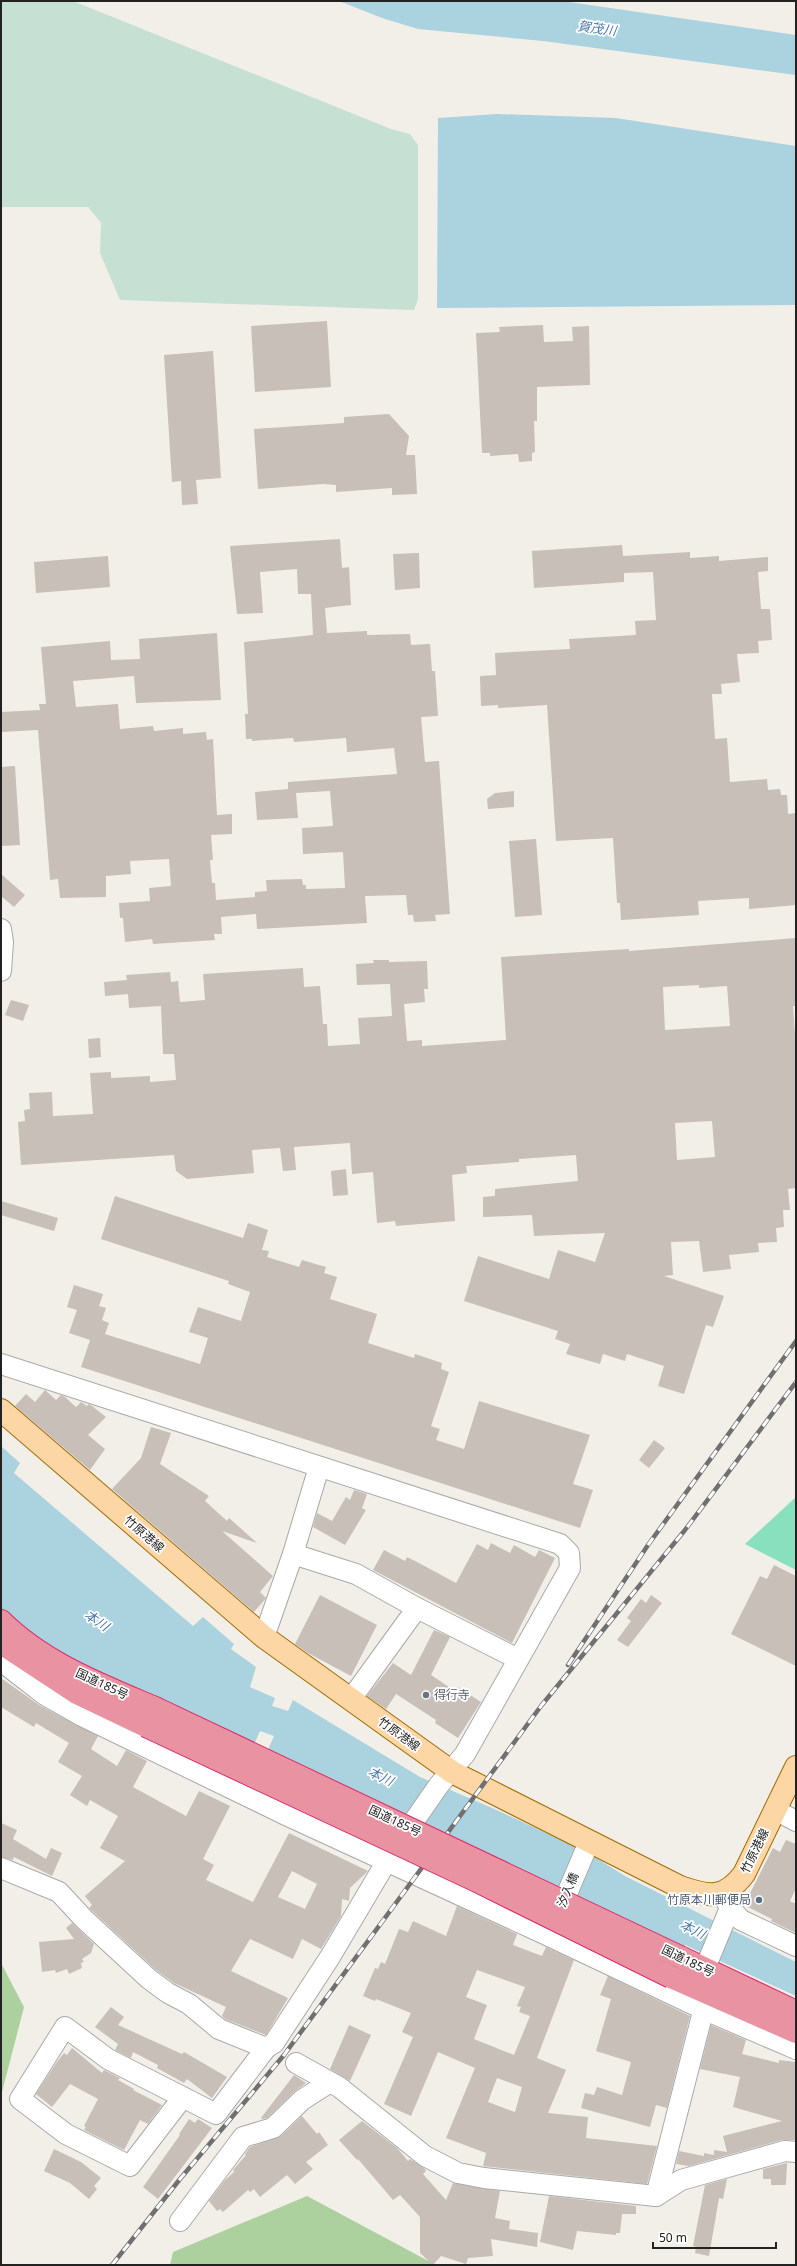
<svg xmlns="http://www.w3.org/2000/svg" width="797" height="2266" viewBox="0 0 797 2266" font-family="'Noto Sans','Noto Sans JP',sans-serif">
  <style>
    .forest { fill: #add19e }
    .wetland { fill: #c6e0d4 }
    .pitch { fill: #88e0be }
    .water { fill: #aad3df }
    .building { fill: #c7bfb8; fill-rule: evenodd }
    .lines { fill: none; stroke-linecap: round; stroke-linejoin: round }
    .minor-casing { stroke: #a9a9a9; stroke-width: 22 }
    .major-casing { stroke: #a06b00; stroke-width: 24 }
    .highway-casing { stroke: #dc2a67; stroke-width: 24 }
    .minor { stroke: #fff; stroke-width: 20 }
    .major { stroke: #fcd6a4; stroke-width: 22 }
    .highway { stroke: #e892a2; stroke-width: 22 }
    .rail-casing { stroke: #707070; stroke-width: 4.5 }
    .rail { stroke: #fff; stroke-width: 3; stroke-dasharray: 9; stroke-linecap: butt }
    .highway-bridge-casing { stroke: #dc2a67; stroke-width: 24; stroke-linecap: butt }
    .highway-bridge { stroke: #e892a2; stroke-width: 22 }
    .worship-dot { fill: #6b7280; stroke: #fff; stroke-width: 1.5 }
    .service-dot { fill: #5c6f8a; stroke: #fff; stroke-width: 1.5 }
    .labels { text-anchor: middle; stroke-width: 3.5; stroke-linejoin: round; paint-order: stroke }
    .street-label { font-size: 12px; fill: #222; stroke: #fff }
    .worship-label { font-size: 12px; fill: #5b616d; stroke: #fff; text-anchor: start }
    .service-label { font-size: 12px; fill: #4e5e75; stroke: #fff; text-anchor: end }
    .water-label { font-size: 13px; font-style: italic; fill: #4a7aab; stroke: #fff }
  </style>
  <rect width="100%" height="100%" fill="#f2efe9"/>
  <g class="forest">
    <path d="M1 1963 24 2007 1 2096Z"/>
    <path d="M307 2196 436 2265H170L173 2252Z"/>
  </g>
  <path class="wetland" d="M1 1H73L391 129 410 134 418 145V299L414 310 120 300 100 253 101 223 88 207H1Z"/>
  <path class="pitch" d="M796 1497V1570L745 1544Z"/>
  <g class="water">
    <path d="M339 1H562L796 35V75L543 41 418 29 382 18Z"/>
    <path d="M497 114 616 118 796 146V305L437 308 438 118Z"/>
    <path d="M1 1446 20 1463 14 1473 193 1626 203 1617 234 1644 231 1649 256 1667 250 1687 275 1698 272 1706 288 1711 293 1700 420 1777 490 1807 585 1851 625 1876 796 1962V1996L685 1945 680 1957 380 1851 252 1787 274 1736 260 1731 237 1783 1 1654Z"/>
  </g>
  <g class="building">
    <path d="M327 321 331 387 255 392 251 326Z"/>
    <path d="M543 325 544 342 573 341 572 327 589 326 590 385 537 387V421H534L535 452 532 453V461L519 462 518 454 490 456V453H482L476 333 500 332 499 327Z"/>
    <path d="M213 351 221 478 196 480 198 504 182 505 181 481 172 482 164 355Z"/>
    <path d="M389 414 409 436 406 455H415L417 494 392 495V488L336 492V485L323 484 258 489 254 429 344 423V417Z"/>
    <path d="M340 539 342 568 349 567 351 605 325 608 327 633 367 631V635L410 634 411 645 430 644 432 671H435L438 716 421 717 425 762 439 761 450 914 435 915 436 921 414 922 413 915H408L406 895 365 896 367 923 257 929 256 914 221 917 222 934H214L215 940 153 944 152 939 125 942 123 918H120L119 903 150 901 149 888 171 886 169 859 130 861 131 874 106 876V897L60 898 58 879 50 880 38 730 1 732V712L40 710 39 704H46L41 647 110 641 111 660 140 659 139 639 217 633 221 700 136 703 134 676 73 681 76 707 118 704 120 729 153 726 154 731 183 728V734L206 732 207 740 213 739 217 815 232 814V834L211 835 213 860H210L212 883H215L216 900 255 897V892L267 891 266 880 302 879 303 885H306V889L345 888 343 852 303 854 302 828 333 826 330 791 296 793 298 818 257 820 255 792 288 789V782L397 774 394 748 347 752 346 738 294 742 293 738 252 741V739H246L245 714H248L244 642 313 635 311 594H298L297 569 260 572 263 613 237 614 230 546Z"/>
    <path d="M622 545 623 556 690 552V558L719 556V561L768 557V571L758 572 761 609H770L772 640 758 641 759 653 737 654 740 682 721 684 722 694H712L715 739 727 738 730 782 767 779 768 790 780 789 781 795H787L788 814 796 813V905L749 909V898L698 901 699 915 621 920 620 903H617L613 838 556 841 547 705 498 708V705L481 706 480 676 496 675 495 653 570 649 569 639 636 635 635 621 656 620 653 572 624 573V582L534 588 532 551Z"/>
    <path d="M419 553 420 588 395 590 393 554Z"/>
    <path d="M108 556 110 587 36 593 34 562Z"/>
    <path d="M15 766 20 845 1 846V767Z"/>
    <path d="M514 791V807L488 809 487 799 495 793Z"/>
    <path d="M536 839 542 915 515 917 509 841Z"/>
    <path d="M1 874 25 895 14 907 1 896Z"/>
    <path d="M796 938V1006H793L796 1049V1188L788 1189 790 1210H783L784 1227 776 1228 777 1242 758 1243 759 1252 729 1255 731 1269 703 1272 699 1241 671 1242 673 1275 664 1276 724 1296 713 1327 706 1325 684 1394 658 1386 664 1366 627 1354 625 1361 603 1354 600 1364 566 1354 570 1344 555 1339 558 1331 464 1301 478 1256 549 1279 558 1250 595 1262 605 1233 534 1236 532 1215 483 1217V1197L495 1196V1189L578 1181 576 1155 519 1159V1162L466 1166 467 1173 452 1175 455 1221 396 1226 395 1221 377 1223 373 1172 352 1174 350 1143 294 1147 296 1170 283 1171 280 1148 252 1150 254 1173 187 1179 176 1171 174 1155 21 1165 18 1122 25 1121 24 1110 30 1109 29 1093 52 1092 53 1116 93 1114 90 1073 111 1072V1078L150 1076V1082L176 1080 174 1054H163L161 1006 129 1008 128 994 105 996 104 982 127 980 126 975 170 972 171 982 178 981 180 1002 205 1000 203 974 303 968 304 987 320 986 323 1024H327L328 1046 360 1044 358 1018 392 1016 390 984 357 985 356 964 374 963 373 960H389V962L427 961 428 989H424L425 1002 404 1004 407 1041 422 1040V1046L506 1040 501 957 629 949V951ZM699 985V988L727 986 730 1026 665 1030 663 987ZM712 1121 715 1157 677 1160 675 1123Z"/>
    <path d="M11 1000 29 1005 23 1021 5 1015Z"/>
    <path d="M100 1038 101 1057 89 1058 88 1039Z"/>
    <path d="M346 1169 348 1195 333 1196 331 1171Z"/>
    <path d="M115 1196 243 1238 248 1223 268 1230 262 1250 269 1251 267 1257 299 1267 302 1260 326 1267 324 1273 337 1277 330 1299 377 1314 368 1343 414 1358 415 1354 442 1363 441 1369 449 1372 431 1426 440 1429 436 1440 464 1449 479 1401 590 1435 573 1484 593 1490 580 1528 81 1367 90 1340 69 1333 77 1310 67 1307 74 1285 103 1294 99 1306 106 1308 102 1320 109 1323 105 1334 200 1364 208 1338 189 1332 198 1307 241 1321 250 1292 228 1284 229 1281 101 1239Z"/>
    <path d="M1 1201 58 1218 54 1231 1 1215Z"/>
    <path d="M45 1390 56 1400 61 1395 65 1397 76 1407 81 1402 87 1406 89 1404 92 1406 106 1417 88 1435 105 1449 90 1470 15 1406 26 1394 35 1402Z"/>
    <path d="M151 1427 171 1433 160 1464 209 1496 205 1501 227 1521 229 1518 257 1543 222 1531 273 1576 260 1592 266 1598 254 1612 112 1489 141 1458Z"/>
    <path d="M654 1440 665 1448 649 1468 639 1460Z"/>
    <path d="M354 1490 367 1494 362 1508 366 1510 345 1545 313 1527 317 1513 332 1521 346 1497 350 1500Z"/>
    <path d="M491 1543 510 1553 514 1545 535 1557 539 1550 555 1558 512 1643 373 1570 384 1550 405 1561 407 1557 417 1562 456 1583 477 1544 488 1550Z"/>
    <path d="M774 1565 796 1576V1666L731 1634 760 1576 767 1579Z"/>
    <path d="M320 1595 377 1625 351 1676 308 1653 295 1644Z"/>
    <path d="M651 1595 662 1603 628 1647 617 1640 631 1621 627 1618 641 1599 646 1603Z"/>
    <path d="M434 1630 450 1637 431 1675 455 1691 458 1687 481 1702 458 1738 435 1723 436 1720 396 1694 386 1709 367 1696 393 1663 411 1675Z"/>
    <path d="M1 1678 39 1705 98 1736 91 1749 117 1766 126 1750 147 1761 133 1787 186 1816 199 1791 230 1806 203 1859 214 1865 206 1880 253 1902 289 1833 368 1871 350 1888 349 1901 342 1899 341 1916 321 1949 302 1939 293 1959 250 1939 231 1971 288 1998 266 2035 225 2019 222 2016 226 2007 174 1983 156 1970 89 1908 92 1905 85 1896 125 1861 100 1848 118 1816 90 1800 87 1806 70 1795 82 1776 58 1762 69 1743 36 1723 34 1727 1 1707ZM292 1871 317 1884 305 1909 278 1897Z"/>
    <path d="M1 1823 17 1830 13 1839 46 1859 51 1848 62 1853 52 1876 14 1857 13 1860 1 1857Z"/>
    <path d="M786 1840 796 1844V1888L790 1901 796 1904V1933L771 1921 772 1919 744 1905 773 1848 780 1852Z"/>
    <path d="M457 1906 517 1934 513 1945 542 1956 546 1947 574 1960 537 2058 566 2070 548 2113 588 2117 586 2138 657 2146 647 2184 483 2166 486 2153 446 2138 475 2068 438 2052 411 2116 384 2104 413 2037 402 2032 411 2013 376 1999 375 2001 363 1996 375 1968 378 1969 381 1962 385 1964 399 1929 408 1932 413 1921 446 1936ZM477 1970 525 1987 517 2006 521 2007 519 2012 530 2016 514 2055 474 2039 487 2005 466 1997ZM497 2078 522 2087 515 2112 488 2102Z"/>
    <path d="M72 1923 94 1944 91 1953 82 1959 84 1962 81 1963 82 1968 69 1974 67 1969 56 1973 55 1970 42 1972 39 1942 74 1939 66 1928Z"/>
    <path d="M608 1976 690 2016 667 2108 656 2105 650 2127 581 2108 585 2093 594 2095 597 2087 622 2095 631 2062 596 2051 611 1999 600 1995Z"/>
    <path d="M111 2007 124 2017 118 2025 182 2054 184 2052 227 2077 212 2098 187 2079 184 2083 157 2068 158 2065 133 2052 131 2058 115 2050 118 2044 95 2027Z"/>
    <path d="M349 2025 371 2035 350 2081 330 2069Z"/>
    <path d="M711 2025 746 2040 742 2054 779 2063V2060L796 2062V2140H782L689 2166 676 2164 679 2151 704 2156V2153L714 2155V2150L727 2152 723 2136 782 2121 733 2107 740 2077 700 2069Z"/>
    <path d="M72 2048 102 2073 104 2070 120 2078 118 2080 134 2089 133 2090 162 2105 148 2124 140 2120 124 2150 84 2130 86 2127 84 2126 98 2099 70 2084 52 2107 36 2094 57 2062 64 2053 67 2055Z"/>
    <path d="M294 2075 306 2083 294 2092 267 2118 262 2119 261 2118Z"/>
    <path d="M302 2116 317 2134 319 2132 328 2145 306 2162 313 2169 295 2184 287 2175 260 2197 254 2189 250 2192 248 2190 223 2212 220 2209 217 2211 209 2201 225 2180 234 2172 233 2170 246 2155 245 2154 250 2147 281 2136Z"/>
    <path d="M189 2119 195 2123 198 2119 212 2128 158 2199 143 2187 180 2135 179 2134Z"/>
    <path d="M362 2121 397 2148 408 2161 410 2159 424 2168 426 2171 423 2174 446 2200 453 2183 500 2191 495 2218 510 2221 509 2229 538 2233 537 2247 491 2239 493 2256 468 2258 466 2264 441 2256 433 2265 420 2253V2217L400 2195 393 2200 358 2159 357 2160 339 2140Z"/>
    <path d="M54 2149 81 2162 101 2178 94 2186 97 2189 89 2199 70 2183 44 2171Z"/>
    <path d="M787 2163 786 2185H771V2179H763V2169Z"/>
    <path d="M727 2179 723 2199 719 2198 709 2256 695 2253 696 2247 693 2246 705 2185Z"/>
    <path d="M549 2196 636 2206V2214H622L620 2233H616V2235L577 2231 573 2250 540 2242Z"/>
  </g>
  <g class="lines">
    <g class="minor-casing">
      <g id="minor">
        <path d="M1 929 3 942 1 971"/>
        <path d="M1 1364 560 1544 569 1553 570 1568 465 1754 439 1785 391 1854 330 1957 274 2043 266 2048 219 2029 189 2004 168 1993 149 1979 84 1919 59 1892 1 1868"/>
        <path d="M293 1554 356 1574 417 1608 518 1659"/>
        <path d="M16 1635 1 1661 45 1695 82 1716 286 1815 549 1936 589 1842"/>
        <path d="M264 1637 293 1554 319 1467"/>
        <path d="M351 1699 417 1608"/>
        <path d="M775 1810 796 1821"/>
        <path d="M722 1893 730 1908 741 1920 796 1946"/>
        <path d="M549 1936 705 2010 796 2049"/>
        <path d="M708 1961 730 1908"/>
        <path d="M296 2063 339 2087 425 2156 458 2173 484 2178 656 2196 681 2180 785 2151 796 2152"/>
        <path d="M183 2097 130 2166 66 2134 20 2099 65 2027 108 2059 212 2112 216 2114 266 2048"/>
        <path d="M656 2196 707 1996"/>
        <path d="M180 2221 243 2137 273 2128 302 2100 330 2082"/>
      </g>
    </g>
    <g class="major-casing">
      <path id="major" d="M1 1410 264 1637 452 1772 680 1887C709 1897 724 1900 744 1874L796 1767"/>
    </g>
    <g class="highway-casing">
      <g id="highway">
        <path d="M1 1621C43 1663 101 1685 155 1708"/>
        <path d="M1 1643 77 1693 146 1726"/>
        <path d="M680 1957 796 2012"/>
        <path d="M671 1977 796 2032"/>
      </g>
    </g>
    <use href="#minor" class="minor"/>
    <use href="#major" class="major"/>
    <use href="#highway" class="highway"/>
    <g class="rail-casing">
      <g id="rail">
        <path d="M568 1665 648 1545 796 1341"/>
        <path d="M112 2265 180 2179 284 2055 541 1706 685 1530 796 1382"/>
      </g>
    </g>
    <use href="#rail" class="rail"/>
    <g class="highway-bridge-casing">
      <g id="highway-bridge">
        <path d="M155 1708 680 1957"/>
        <path d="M146 1726 475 1880 671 1977"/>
      </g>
    </g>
    <use href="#highway-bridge" class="highway-bridge"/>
  </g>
  <circle class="worship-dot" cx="426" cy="1695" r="4"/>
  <circle class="service-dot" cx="759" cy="1900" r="4"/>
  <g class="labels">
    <g class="street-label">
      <text transform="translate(144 1534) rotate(41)" y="4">竹原港線</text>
      <text transform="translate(102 1684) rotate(25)" y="4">国道185号</text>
      <text transform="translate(399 1734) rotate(36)" y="4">竹原港線</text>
      <text transform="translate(395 1821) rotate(25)" y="4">国道185号</text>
      <text transform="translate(755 1851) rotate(-64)" y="4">竹原港線</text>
      <text transform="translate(568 1890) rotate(-67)" y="4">汐入橋</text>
      <text transform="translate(688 1961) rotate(26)" y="4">国道185号</text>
    </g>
    <g class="worship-label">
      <text x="434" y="1699">得行寺</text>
    </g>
    <g class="service-label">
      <text x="751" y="1904">竹原本川郵便局</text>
    </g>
    <g class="water-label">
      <text transform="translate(597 28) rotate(8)" y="5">賀茂川</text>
      <text transform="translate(97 1620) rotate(34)" y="5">本川</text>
      <text transform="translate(381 1776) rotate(26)" y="5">本川</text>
      <text transform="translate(693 1929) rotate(26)" y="5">本川</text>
    </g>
  </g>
  <rect width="797" height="2266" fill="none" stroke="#222222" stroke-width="4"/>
  <path d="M653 2242v6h123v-6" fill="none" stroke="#222222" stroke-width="2"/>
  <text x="659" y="2242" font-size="12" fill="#222222" stroke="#ffffff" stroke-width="3" paint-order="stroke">50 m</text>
</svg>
